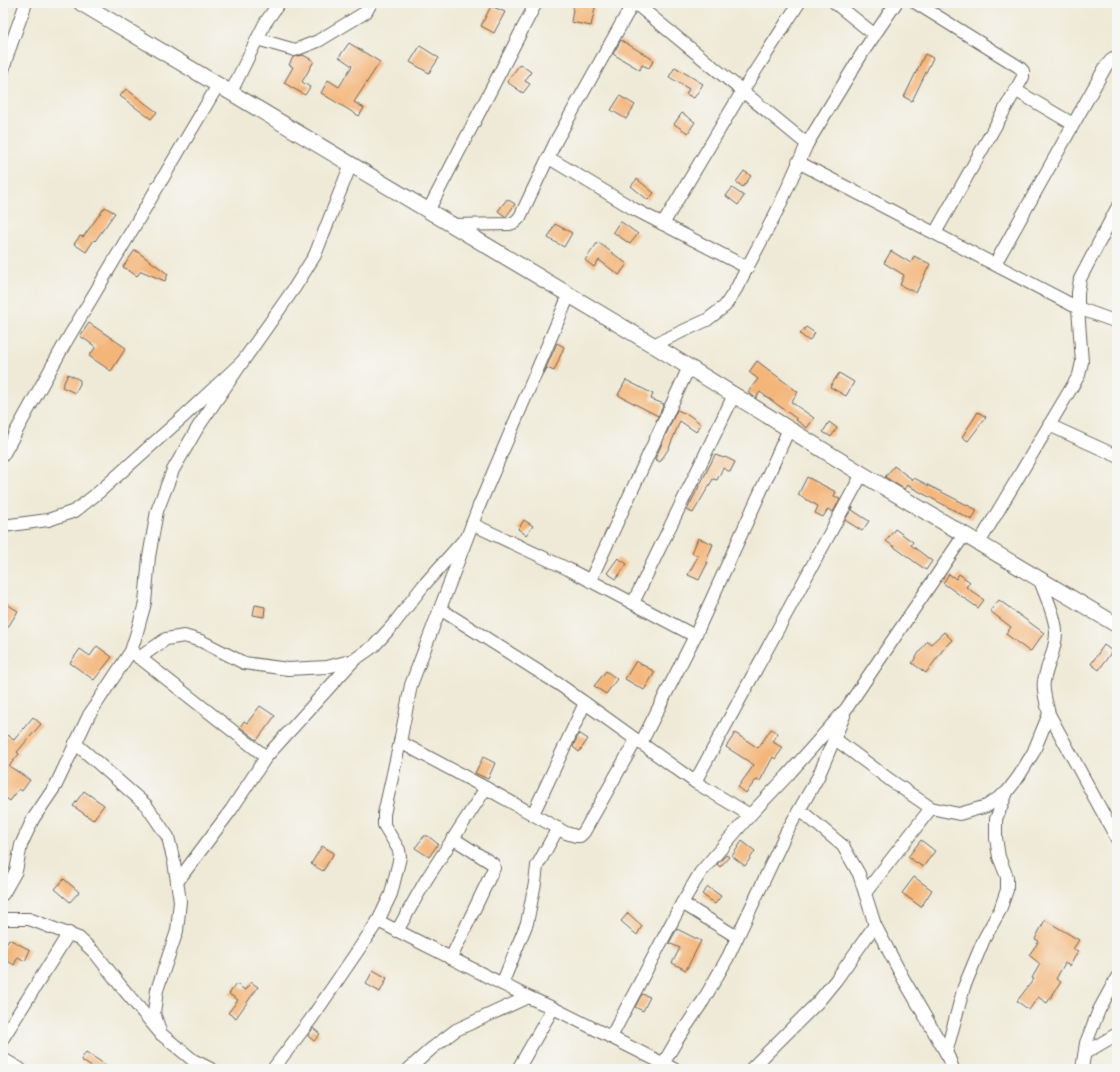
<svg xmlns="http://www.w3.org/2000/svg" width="1120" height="1072" viewBox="0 0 1120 1072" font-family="Caveat,sans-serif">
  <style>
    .building { fill: #f4b578 }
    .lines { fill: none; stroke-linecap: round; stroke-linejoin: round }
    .minor-casing { stroke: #66645d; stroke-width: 14 }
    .tertiary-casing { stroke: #66645d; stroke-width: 17 }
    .minor { stroke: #fff; stroke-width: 12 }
    .tertiary { stroke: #fff; stroke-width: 15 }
  </style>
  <rect width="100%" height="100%" fill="#f6f6f2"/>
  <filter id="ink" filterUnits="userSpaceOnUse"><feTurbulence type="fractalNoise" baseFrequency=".025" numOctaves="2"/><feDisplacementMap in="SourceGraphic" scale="8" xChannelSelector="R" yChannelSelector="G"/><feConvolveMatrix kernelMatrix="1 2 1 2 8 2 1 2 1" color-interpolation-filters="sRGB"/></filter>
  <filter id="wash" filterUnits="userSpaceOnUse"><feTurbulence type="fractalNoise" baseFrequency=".012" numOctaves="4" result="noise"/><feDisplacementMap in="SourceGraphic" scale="16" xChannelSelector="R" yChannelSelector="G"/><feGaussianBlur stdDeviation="0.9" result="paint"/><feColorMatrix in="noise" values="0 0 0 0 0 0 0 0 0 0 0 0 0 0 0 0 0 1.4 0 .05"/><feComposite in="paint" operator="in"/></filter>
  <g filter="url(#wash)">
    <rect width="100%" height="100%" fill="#efead7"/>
    <g id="blocks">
      <g class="building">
        <path d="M574 3H596L591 26 571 22Z"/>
        <path d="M491 6 505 12 494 33 481 26Z"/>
        <path d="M621 40 654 60 649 68 642 65 640 70 613 54Z"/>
        <path d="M349 43 380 62 354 102 364 108 359 116 321 93 328 80 339 87 352 66 339 57Z"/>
        <path d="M420 46 439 58 429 73 410 62Z"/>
        <path d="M925 54 933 58 912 101 904 97Z"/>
        <path d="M303 55 314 61 302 82 310 87 305 95 284 83 293 67 289 65 293 57Z"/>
        <path d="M520 64 531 72 525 81 530 84 523 93 507 82Z"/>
        <path d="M675 67 703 84 694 98 686 94 689 89 669 77Z"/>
        <path d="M126 89 157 112 151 119 120 96Z"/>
        <path d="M620 96 635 105 626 119 611 110Z"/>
        <path d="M682 113 695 122 688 133 674 124Z"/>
        <path d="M744 171 751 176 743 187 736 182Z"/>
        <path d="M637 179 654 193 648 200 631 186Z"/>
        <path d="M732 188 744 196 738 205 726 196Z"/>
        <path d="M507 199 515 204 506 217 498 211Z"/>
        <path d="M105 207 115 213 95 241 94 240 86 252 74 244 80 236 83 237Z"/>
        <path d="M620 221 638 234 630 244 613 232Z"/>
        <path d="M555 224 572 233 564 247 548 238Z"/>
        <path d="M598 242 627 264 619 275 599 260 594 267 585 260Z"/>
        <path d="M135 250 168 274 165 281 141 271 137 276 123 267Z"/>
        <path d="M891 251 911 263 914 256 930 264 916 293 900 285 904 275 884 263Z"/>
        <path d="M89 323 126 348 111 371 89 356 96 347 80 336Z"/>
        <path d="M806 327 815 333 809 341 800 334Z"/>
        <path d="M557 343 564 347 554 371 547 368 543 375Z"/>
        <path d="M757 361 798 392 791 402 814 418 807 428 796 420 797 419 760 392 756 398 748 392 758 379 749 372Z"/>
        <path d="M839 373 854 382 846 396 830 387Z"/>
        <path d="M68 374 80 380V384L75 393 62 387Z"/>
        <path d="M626 380 653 394 651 399 664 404 656 421 658 416 618 395Z"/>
        <path d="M677 410 689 415 701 424 696 432 680 421 669 448 660 462 655 459Z"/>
        <path d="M978 412 986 417 968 441 962 437Z"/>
        <path d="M829 422 837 428 831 437 823 432Z"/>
        <path d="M715 455 724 458 725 457 735 462 730 472 723 468 717 480 713 479 693 513 687 510Z"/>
        <path d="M894 466 913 480 914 478 977 510 972 520 907 485 904 489 885 477Z"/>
        <path d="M807 477 836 492 834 496 840 499 833 512 828 509 823 517 815 513 818 506 798 495Z"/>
        <path d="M853 507 852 510 869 521 862 531 845 520Z"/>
        <path d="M524 520 533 526 526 535 518 529Z"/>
        <path d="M895 529 913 542 911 545 932 561 926 570 886 541Z"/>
        <path d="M698 538 713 544 706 562H708L699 580 688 575 698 556 692 553Z"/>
        <path d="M618 558 627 564 616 579 607 573Z"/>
        <path d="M949 574 956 579 959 574 970 582 966 587 984 600 978 608 943 583Z"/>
        <path d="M999 600 1044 633 1030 652 1006 634 1011 627 990 611Z"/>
        <path d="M3 602 18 611 3 635Z"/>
        <path d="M255 605 265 607 264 617 253 615Z"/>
        <path d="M944 632 952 640 945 647 926 673 912 663 927 641 931 644Z"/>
        <path d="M1104 645 1112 651 1099 670 1091 664Z"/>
        <path d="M97 646 112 657 94 680 70 663 80 649 90 656Z"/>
        <path d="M636 661 655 672 644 690 625 679Z"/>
        <path d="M606 671 617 679 606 694 594 686Z"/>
        <path d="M260 706 275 716 257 740 240 727 244 721 247 723Z"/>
        <path d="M33 717 41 724 17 752 19 754 9 766 30 780 22 791 19 789 10 801 3 796V741L8 735 14 740Z"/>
        <path d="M771 729 778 733 773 742 783 748 775 759 773 757 760 781 756 780 746 793 738 787 754 765 726 747 735 733 758 748Z"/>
        <path d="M579 733 588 739 579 752 573 747Z"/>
        <path d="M483 757 495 763 488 779 475 773Z"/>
        <path d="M84 791 104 805 93 820 73 806Z"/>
        <path d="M424 836H428L438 844 429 857 415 848Z"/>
        <path d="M921 840 935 851 923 867 908 857Z"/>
        <path d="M742 841 755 851 745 866 732 856Z"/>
        <path d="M322 846 334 853 323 871 311 864Z"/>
        <path d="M726 855 729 857 720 867 717 864Z"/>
        <path d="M914 877 932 890 921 907 902 893Z"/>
        <path d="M64 879 79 892 70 902 55 889Z"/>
        <path d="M708 887 721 896 715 904 702 894Z"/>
        <path d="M628 913 642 926 637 935 621 921Z"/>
        <path d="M1045 920 1079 940 1073 949 1078 951 1070 966 1065 963 1056 979 1061 982 1047 1003 1038 997 1029 1010 1017 1001 1034 979 1032 978 1040 964 1029 955 1039 941 1035 939Z"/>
        <path d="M677 929 701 941 686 970 672 963 680 948 669 943Z"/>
        <path d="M9 939 30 950 25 961 18 957 14 965 3 958V948Z"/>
        <path d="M373 970 387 978 380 992 366 984Z"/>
        <path d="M251 982 258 987 236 1018 228 1013 238 1000 229 994 236 984 245 990Z"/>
        <path d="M642 994 650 997 643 1011 635 1007Z"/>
        <path d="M313 1028 320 1034 314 1041 308 1036Z"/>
        <path d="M86 1052 112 1069H95L81 1060Z"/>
      </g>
    </g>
  </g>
  <g filter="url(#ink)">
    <use href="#blocks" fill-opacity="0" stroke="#66645d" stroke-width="1"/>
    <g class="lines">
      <g class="minor-casing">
        <g id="minor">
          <path d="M635 3 807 144"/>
          <path d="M835 3 875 35"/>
          <path d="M916 3 1019 67 1023 71V77L935 233"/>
          <path d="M257 39 295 50 318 41 366 12 371 3"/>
          <path d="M3 70 8 53 26 3"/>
          <path d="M1015 90 1073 124"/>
          <path d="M231 92 265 23 279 3"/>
          <path d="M549 158 634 209 748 268"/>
          <path d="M798 162 1078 308 1117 322"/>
          <path d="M428 211 536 3"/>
          <path d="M663 224 743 90 799 3"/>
          <path d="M450 225 510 224 515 222 520 217 557 139 633 3"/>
          <path d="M995 264 1106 66 1113 58 1117 57"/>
          <path d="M653 345 707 320 725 306 736 289 779 207 807 144 863 52 896 3"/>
          <path d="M1049 425 1117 456"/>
          <path d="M3 455 64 345 218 85"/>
          <path d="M472 524 568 569 695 636"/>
          <path d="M3 526 48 520 75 511 99 492 184 416 243 361 295 287 315 255 351 164"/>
          <path d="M979 543 1079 375 1082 362 1078 308V293L1080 279 1117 208"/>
          <path d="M1040 580C1045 595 1056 617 1056 633 1056 650 1047 664 1044 681 1042 691 1047 704 1049 714L1117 839"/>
          <path d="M590 581 689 367"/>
          <path d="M633 603 734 395"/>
          <path d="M440 609 560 685 695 782 750 815"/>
          <path d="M135 654 266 757"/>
          <path d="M139 658 166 639 184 636 201 641 244 663 288 669 327 667 354 660 374 646 393 625 423 586 463 541"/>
          <path d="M835 739 890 780 931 808 940 810 959 814 987 806 1007 792 1019 776 1033 753 1049 714"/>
          <path d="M400 742 486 788 566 833 576 836H580L584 832 636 740"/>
          <path d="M75 743 146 805 168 837 174 862 180 901 177 931 157 990 154 1013 161 1034"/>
          <path d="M641 743 695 636 789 429"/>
          <path d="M695 782 862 474"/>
          <path d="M800 810 843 846 859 874 875 925 903 978 949 1058 953 1069"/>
          <path d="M533 814 585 703"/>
          <path d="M177 882 231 810 266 757 354 660"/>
          <path d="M865 893 931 808"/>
          <path d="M3 894 16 871 21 845 33 819 56 785 89 715 131 651 137 632 145 603 149 557 157 511 173 470 198 427 243 361"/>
          <path d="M682 903 737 937"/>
          <path d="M3 919H29L79 938 96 954 120 985 161 1034 193 1060 211 1069"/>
          <path d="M378 921 528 997 553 1008 674 1069"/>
          <path d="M397 931 426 880 486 788"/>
          <path d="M451 958 494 868 493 864 454 839"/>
          <path d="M502 984 527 923 535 883 537 866 558 828"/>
          <path d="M611 1037 682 903 700 873 750 815 787 776 846 709 964 535"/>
          <path d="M3 1038 69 933"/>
          <path d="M946 1053 964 987 984 939 1000 910 1007 890V877L999 857 996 838V819L1007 792"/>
          <path d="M1085 1053 1117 1034"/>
          <path d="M3 1059 20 1069"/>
          <path d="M663 1064 677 1040 703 1001 728 957 786 833 818 777 844 716"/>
          <path d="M273 1069 311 1019 378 921 391 894 400 857 399 850 384 825V814L400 742 411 685 479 506 569 295"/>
          <path d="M409 1069 431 1049 456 1030 528 997"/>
          <path d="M518 1069 553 1008"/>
          <path d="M751 1069 818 1002 836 980 875 925"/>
          <path d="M1082 1069 1086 1043 1099 1010 1117 977"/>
        </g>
      </g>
      <g class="tertiary-casing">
        <path id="tertiary" d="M81 3 653 345 862 474 1117 625"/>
      </g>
      <use href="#minor" class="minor"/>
      <use href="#tertiary" class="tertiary"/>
    </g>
  </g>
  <rect width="1120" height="1072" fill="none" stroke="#f6f6f2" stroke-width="16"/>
</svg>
